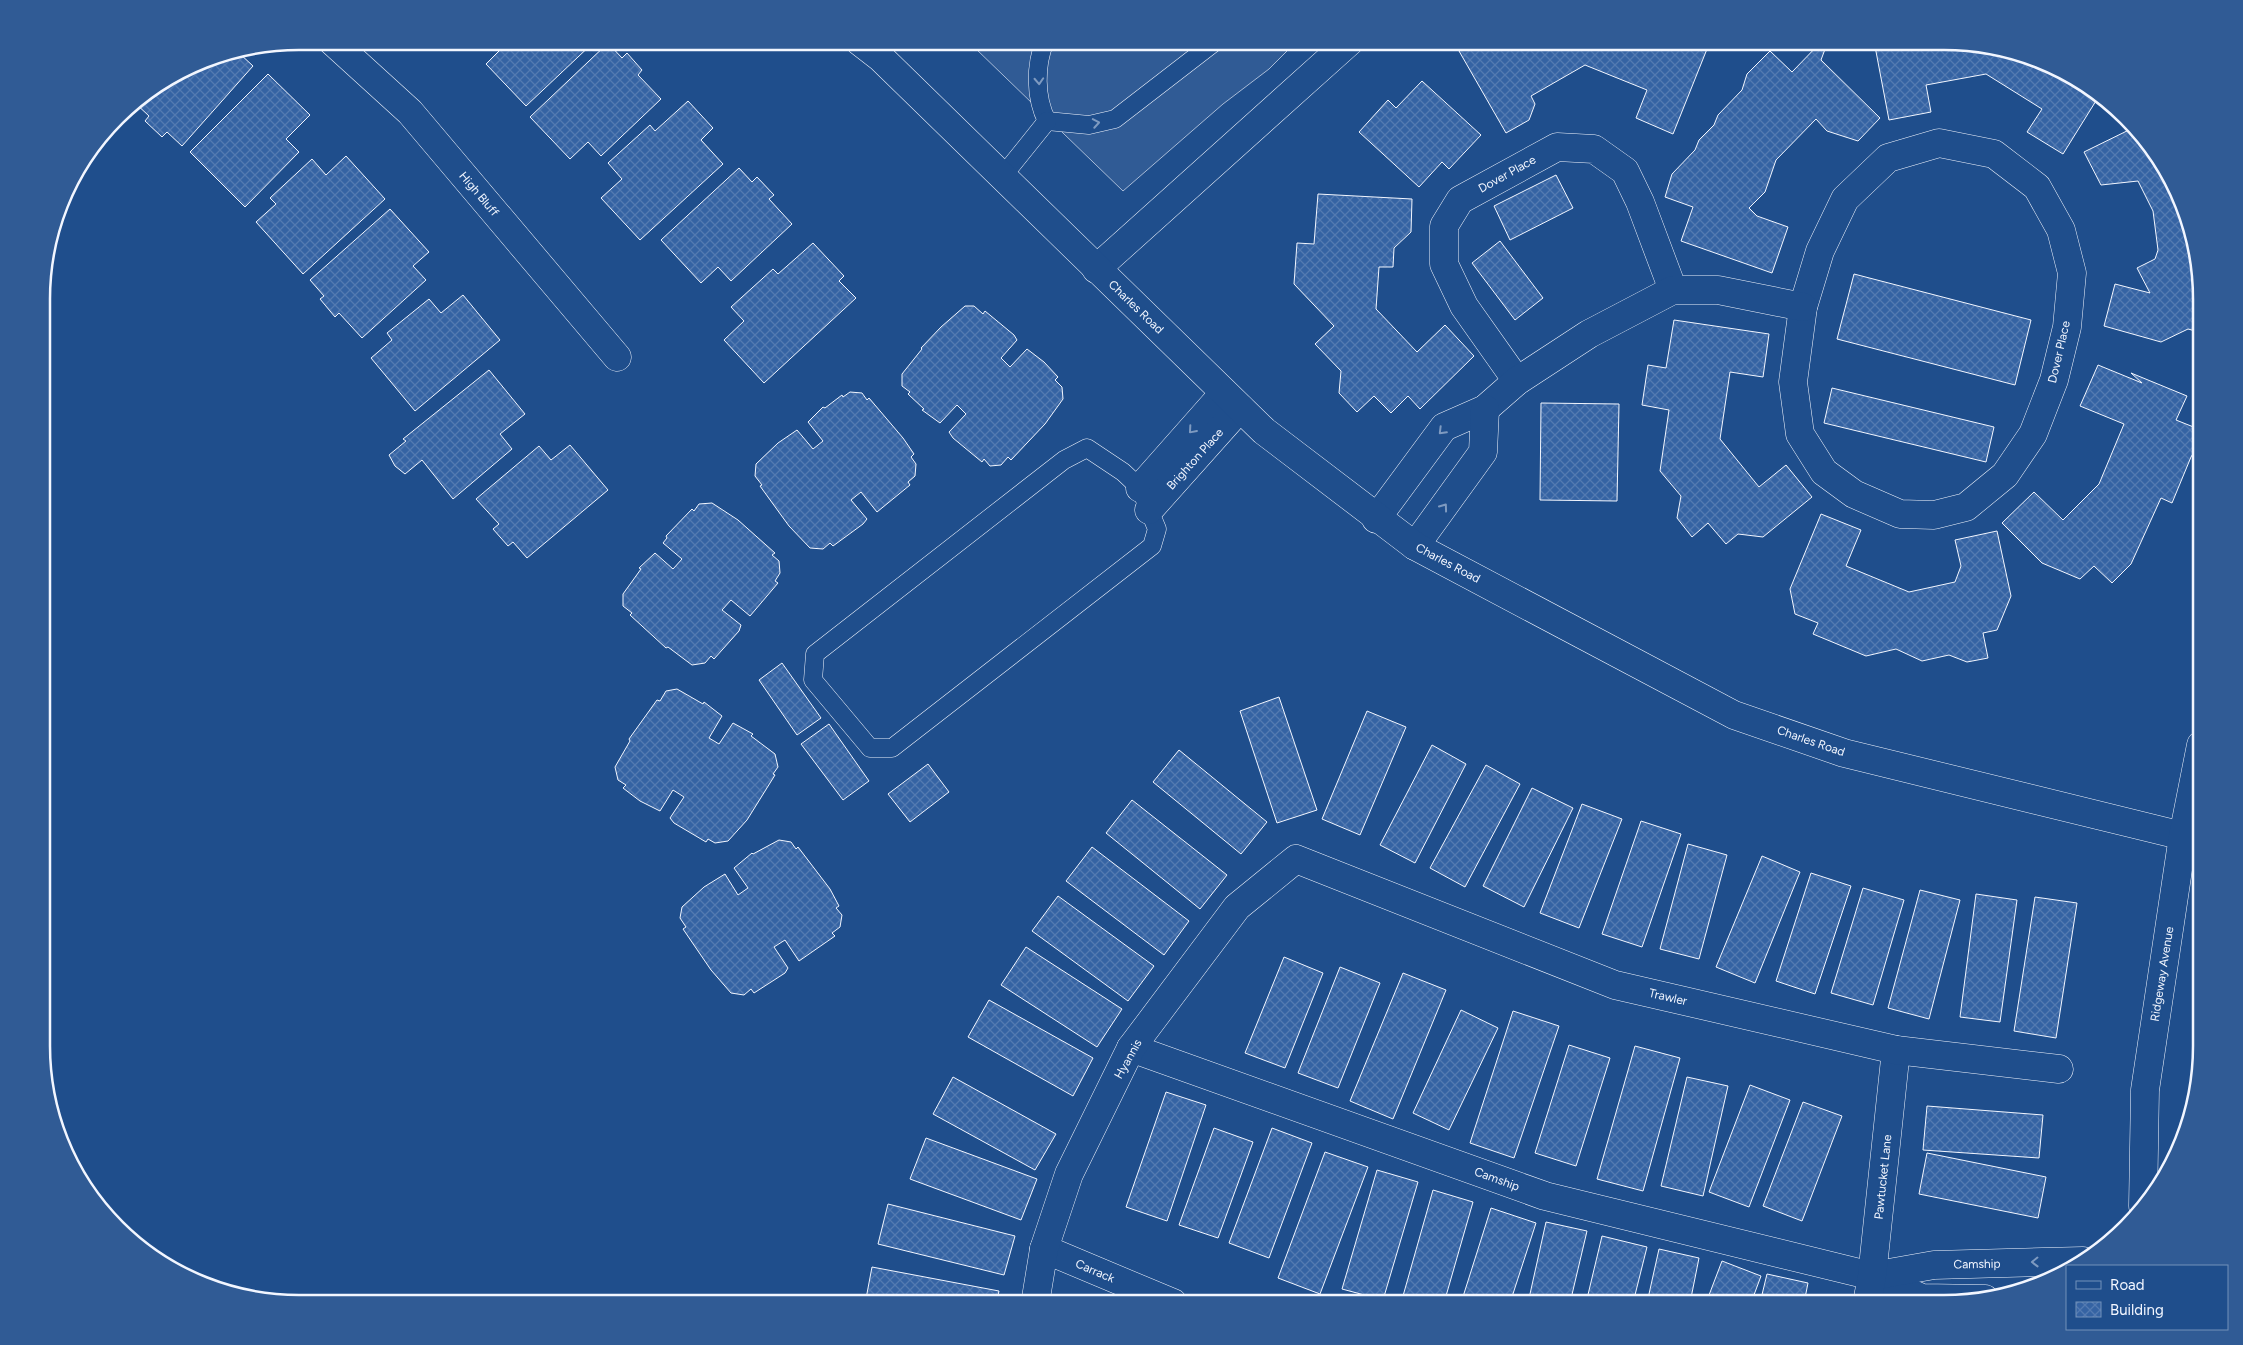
<svg xmlns="http://www.w3.org/2000/svg" width="2243" height="1345" viewBox="0 0 2243 1345" font-family="Figtree,sans-serif">
  <style>
    .parking { fill: #305b95; stroke: #a8bbd7 }
    .building { fill: url(#building-cross-hatch); stroke: #f2f6ff }
    .lines { fill: none; stroke-linecap: round; stroke-linejoin: round }
    .service-casing { stroke: #f2f6ff; stroke-width: 19 }
    .minor-casing { stroke: #f2f6ff; stroke-width: 29 }
    .tertiary-casing { stroke: #f2f6ff; stroke-width: 29 }
    .service { stroke: #1f4e8c; stroke-width: 18 }
    .minor { stroke: #1f4e8c; stroke-width: 28 }
    .tertiary { stroke: #1f4e8c; stroke-width: 28 }
    .oneway { stroke: #7e9ac0 }
    .labels { text-anchor: middle; stroke-width: 4; stroke-linejoin: round; paint-order: stroke }
    .street-label { font-size: 12px; fill: #f2f6ff; stroke: #1f4e8c }
    .rim { fill: none; stroke: #f2f6ff; stroke-width: 2.5 }
  </style>
  <defs>
    <pattern id="building-cross-hatch" width="8" height="8" patternUnits="userSpaceOnUse" patternTransform="scale(1.25)"><rect width="8" height="8" fill="#3563a3"/><path d="M0 0l8 8M0 8l8-8" fill="none" stroke="#537ab1"/></pattern>
  </defs>
  <rect width="100%" height="100%" fill="#1f4e8c"/>
  <path class="parking" d="M980 41H1297L1269 69 1223 104 1123 191 975 48Z"/>
  <g class="building">
    <path d="M595 41 526 106 486 64 509 41Z"/>
    <path d="M1477 41H1689L1707 49 1673 134 1636 118 1647 90 1585 65 1531 96 1535 104 1529 120 1506 133 1459 51Z"/>
    <path d="M1822 41H1828L1821 60 1880 118 1858 141 1827 131 1816 119 1776 160 1765 192 1749 208 1757 216 1788 227 1772 273 1681 241 1693 207 1665 197 1672 174 1695 150 1699 140 1714 125 1718 115 1742 90 1747 74 1770 51 1792 72Z"/>
    <path d="M1874 41H1944L2011 50 2073 76 2099 96 2063 154 2027 132 2042 109 1986 74 1926 85 1931 112 1889 120Z"/>
    <path d="M608 43 622 58 627 53 642 70 638 75 661 99 601 156 588 142 570 159 530 117Z"/>
    <path d="M239 53 253 66 182 146 167 132 162 137 145 121 149 116 134 102 201 61Z"/>
    <path d="M268 74 310 115 286 139 299 152 245 207 190 152Z"/>
    <path d="M1422 81 1481 135 1449 169 1442 162 1419 187 1359 132 1388 100 1396 108Z"/>
    <path d="M688 101 713 128 701 140 723 164 640 240 601 198 622 179 608 163 650 125 655 131Z"/>
    <path d="M2135 127 2158 156 2188 216 2201 282 2199 332 2188 329 2161 342 2104 326 2115 284 2150 293 2137 268 2155 259 2158 250 2153 211 2138 181 2101 185 2084 152Z"/>
    <path d="M346 156 385 199 303 274 256 222 276 204 270 198 312 159 326 175Z"/>
    <path d="M739 168 752 182 757 177 774 195 769 199 792 224 731 281 718 267 701 283 661 240Z"/>
    <path d="M1556 175 1573 208 1510 240 1494 206Z"/>
    <path d="M1318 194 1412 199 1411 232 1394 248 1393 267H1379L1376 309 1417 352 1445 325 1474 356 1420 409 1408 396 1391 413 1374 396 1357 412 1339 393 1341 371 1315 344 1334 326 1294 284 1297 243 1314 244Z"/>
    <path d="M390 209 429 252 413 266 426 280 362 338 339 313 335 317 320 299 324 296 310 280Z"/>
    <path d="M1500 241 1543 298 1515 320 1472 263Z"/>
    <path d="M813 243 844 276 839 281 856 298 764 383 724 340 744 321 731 307 773 269 778 274Z"/>
    <path d="M1854 274 2031 320 2015 385 1837 339Z"/>
    <path d="M463 295 500 340 415 411 371 358 392 340 387 333 429 299 441 313Z"/>
    <path d="M965 306H974L983 314 985 311 1014 335 1017 340 1001 358 1010 367 1027 349 1044 362 1058 377 1055 380 1062 387 1063 399 1045 424 1011 460 1008 457 1001 465 990 466 984 459 982 462 953 438 949 432 966 414 957 405 940 423 922 410 924 409 908 394 910 392 902 386V374L922 349 921 348 941 327Z"/>
    <path d="M1674 320 1769 334 1763 377 1730 372 1720 439 1759 487 1786 465 1812 497 1763 537 1738 534 1726 544 1708 523 1692 537 1677 518 1681 496 1660 471 1669 410 1642 405 1648 365 1666 368Z"/>
    <path d="M2098 365 2142 383 2131 373 2187 396 2176 420 2201 430V440L2191 457 2172 503 2161 498 2131 564 2112 583 2094 566 2080 579 2042 563 2002 523 2034 492 2063 520 2099 484 2124 424 2080 406Z"/>
    <path d="M489 370 525 414 500 434 512 449 453 499 422 460 405 474 395 466 389 455 406 441 403 439Z"/>
    <path d="M1832 388 1994 427 1986 462 1824 423Z"/>
    <path d="M850 392 862 393 867 400 869 398 903 438 914 454 911 457 916 464 915 476 908 482 910 485 877 512 861 492 851 500 867 519 863 524 833 546 830 543 823 549 810 548 789 526 760 486 762 485 755 476 756 464 778 443 797 430 813 449 823 441 808 422 823 407 825 408 842 395 843 397Z"/>
    <path d="M1541 403 1619 404 1617 501 1540 500Z"/>
    <path d="M570 445 608 490 527 558 513 542 508 546 493 529 499 524 476 499 539 446 551 460Z"/>
    <path d="M712 503 738 520 775 553 772 555 779 561 780 573 775 581 778 583 750 616 731 600 722 610 741 625 739 631 714 659 711 656 705 663 692 665 668 647 666 648 630 615 632 613 623 606V594L641 569 639 568 655 553 673 569 682 559 663 543 667 538 666 536 692 509 694 511 699 504Z"/>
    <path d="M1821 514 1861 530 1846 566 1909 592 1955 582 1961 566 1955 540 1997 531 2011 596 1997 630 1983 633 1988 658 1967 662 1949 655 1922 661 1896 649 1866 656 1813 634 1818 623 1795 614 1790 589Z"/>
    <path d="M782 663 821 718 797 735 759 680Z"/>
    <path d="M677 689 703 704 704 702 722 716 709 738 719 744 733 723 753 734 751 736 775 754 778 767 773 774 775 775 747 820 728 841 715 843 708 839 706 842 674 823 670 818 684 797 673 790 660 811 640 801 623 788 626 785 618 780 615 767 630 741 629 739 657 700 660 701 666 691Z"/>
    <path d="M1279 697 1317 810 1277 823 1240 711Z"/>
    <path d="M1367 711 1406 727 1360 835 1322 819Z"/>
    <path d="M829 724 869 781 843 800 801 744Z"/>
    <path d="M1432 745 1466 764 1415 863 1380 845Z"/>
    <path d="M1179 750 1267 822 1241 854 1153 782Z"/>
    <path d="M928 764 949 792 910 822 888 794Z"/>
    <path d="M1486 765 1520 784 1465 887 1430 868Z"/>
    <path d="M1532 788 1573 808 1524 907 1483 886Z"/>
    <path d="M1132 800 1227 875 1200 909 1106 833Z"/>
    <path d="M1582 804 1622 819 1579 928 1540 913Z"/>
    <path d="M1641 821 1681 834 1642 947 1602 934Z"/>
    <path d="M779 840 791 842 796 849 798 847 830 889 839 906 836 908 842 915 840 927 832 933 835 936 799 961 785 940 774 947 788 968 785 973 754 993 751 989 744 995 731 993 711 970 683 929 686 927 680 918 682 907 704 887 725 874 738 895 748 888 734 868 752 853 753 854Z"/>
    <path d="M1688 844 1727 855 1699 959 1660 949Z"/>
    <path d="M1092 847 1189 921 1164 955 1066 881Z"/>
    <path d="M1762 856 1800 872 1755 983 1716 967Z"/>
    <path d="M1811 873 1851 886 1815 994 1776 981Z"/>
    <path d="M1863 888 1904 900 1873 1005 1831 993Z"/>
    <path d="M1920 890 1960 900 1929 1019 1888 1008Z"/>
    <path d="M1976 894 2017 900 2000 1022 1960 1017Z"/>
    <path d="M1058 896 1154 966 1128 1001 1032 931Z"/>
    <path d="M2035 897 2077 903 2056 1038 2014 1031Z"/>
    <path d="M1026 947 1122 1009 1097 1047 1001 985Z"/>
    <path d="M1284 957 1323 973 1285 1068 1245 1053Z"/>
    <path d="M1340 967 1380 983 1338 1088 1298 1073Z"/>
    <path d="M1403 973 1446 990 1393 1119 1350 1101Z"/>
    <path d="M989 1000 1093 1058 1073 1096 968 1037Z"/>
    <path d="M1461 1010 1498 1028 1449 1130 1413 1113Z"/>
    <path d="M1513 1011 1559 1026 1514 1158 1470 1143Z"/>
    <path d="M1569 1045 1610 1058 1576 1166 1535 1153Z"/>
    <path d="M1635 1046 1680 1058 1643 1191 1597 1179Z"/>
    <path d="M953 1077 1056 1134 1035 1170 933 1114Z"/>
    <path d="M1687 1077 1728 1086 1703 1196 1661 1186Z"/>
    <path d="M1750 1085 1790 1100 1749 1207 1709 1192Z"/>
    <path d="M1166 1092 1206 1105 1167 1221 1126 1207Z"/>
    <path d="M1803 1102 1842 1116 1802 1221 1763 1206Z"/>
    <path d="M1927 1106 2043 1115 2039 1158 1923 1150Z"/>
    <path d="M1214 1128 1253 1142 1218 1238 1179 1225Z"/>
    <path d="M1272 1128 1312 1143 1269 1258 1229 1243Z"/>
    <path d="M926 1138 1037 1179 1021 1220 910 1179Z"/>
    <path d="M1325 1152 1368 1167 1320 1294 1278 1278Z"/>
    <path d="M1927 1153 2046 1177 2038 1218 1919 1194Z"/>
    <path d="M1377 1170 1418 1182 1383 1300 1342 1289Z"/>
    <path d="M1433 1190 1473 1202 1444 1303H1401Z"/>
    <path d="M888 1204 1015 1236 1004 1275 878 1244Z"/>
    <path d="M1491 1208 1536 1223 1510 1303H1461Z"/>
    <path d="M1546 1222 1587 1231 1570 1303H1528Z"/>
    <path d="M1602 1236 1647 1247 1633 1303H1586Z"/>
    <path d="M1659 1249 1699 1258 1690 1303H1647Z"/>
    <path d="M1722 1261 1761 1276 1751 1303H1706Z"/>
    <path d="M872 1267 999 1291 996 1304H865Z"/>
    <path d="M1767 1274 1808 1283 1804 1303H1760Z"/>
  </g>
  <g class="lines">
    <g class="service-casing">
      <g id="service">
        <path d="M1045 41C1035 65 1035 98 1047 121"/>
        <path d="M1047 121 1089 125 1115 119 1216 41"/>
        <path d="M1002 177 1047 121"/>
        <path d="M1087 448 1123 472 1140 488 1157 529 1152 546 892 748H870L813 680 815 654 1064 460Z"/>
      </g>
    </g>
    <g class="minor-casing">
      <g id="minor">
        <path d="M332 41 410 112 617 357"/>
        <path d="M1939 143 1994 154 2037 187 2061 230 2072 273 2067 327 2054 380 2033 434 2005 475 1966 507 1934 515 1900 514 1854 494 1824 472 1800 434 1793 382 1803 307 1820 251 1845 199 1888 158Z"/>
        <path d="M1096 269 1350 41"/>
        <path d="M1517 381 1464 306 1444 264V226L1460 200 1557 147 1594 149 1625 171 1640 202 1673 290"/>
        <path d="M1140 488 1224 393"/>
        <path d="M1149 510 1240 408"/>
        <path d="M1376 519 1444 427 1485 409 1517 381 1589 334 1673 290H1718L1803 307"/>
        <path d="M1415 546 1483 452 1485 409"/>
        <path d="M1131 1048 1545 1196 1872 1276 1922 1298 1985 1299"/>
        <path d="M1044 1249 1173 1303"/>
        <path d="M1872 1276 1934 1265 2083 1261"/>
        <path d="M1867 1303 1872 1276 1896 1050"/>
        <path d="M1035 1304 1044 1249 1069 1174 1131 1048 1237 907 1296 859 1615 985 1896 1050 2059 1069"/>
      </g>
    </g>
    <g class="tertiary-casing">
      <g id="tertiary">
        <path d="M859 41 881 58 1264 431 1415 546 1734 715 1844 753 2183 836"/>
        <path d="M2143 1206 2145 1090 2183 836 2201 745"/>
      </g>
    </g>
    <use href="#service" class="service"/>
    <use href="#minor" class="minor"/>
    <use href="#tertiary" class="tertiary"/>
  </g>
  <defs><path id="oneway-chevron" d="M-2-3.5L2.5 0L-2 3.5" fill="none" stroke-width="1.6" stroke-linecap="round" stroke-linejoin="round" transform="scale(1.25)"/></defs>
  <g class="oneway">
    <use href="#oneway-chevron" transform="translate(1039 81) rotate(87)"/>
    <use href="#oneway-chevron" transform="translate(1096 123) rotate(-10)"/>
    <use href="#oneway-chevron" transform="translate(1192 430) rotate(131)"/>
    <use href="#oneway-chevron" transform="translate(1442 431) rotate(135)"/>
    <use href="#oneway-chevron" transform="translate(1444 507) rotate(-54)"/>
    <use href="#oneway-chevron" transform="translate(2035 1262) rotate(179)"/>
  </g>
  <g class="labels">
    <g class="street-label">
      <text transform="translate(1507 174) rotate(-29)" y="4">Dover Place</text>
      <text transform="translate(479 194) rotate(50)" y="4">High Bluff</text>
      <text transform="translate(1136 307) rotate(44)" y="4">Charles Road</text>
      <text transform="translate(2059 352) rotate(-77)" y="4">Dover Place</text>
      <text transform="translate(1195 459) rotate(-48)" y="4">Brighton Place</text>
      <text transform="translate(1448 563) rotate(28)" y="4">Charles Road</text>
      <text transform="translate(1811 741) rotate(19)" y="4">Charles Road</text>
      <text transform="translate(2162 974) rotate(-81)" y="4">Ridgeway Avenue</text>
      <text transform="translate(1668 997) rotate(13)" y="4">Trawler</text>
      <text transform="translate(1128 1059) rotate(-61)" y="4">Hyannis</text>
      <text transform="translate(1883 1177) rotate(-84)" y="4">Pawtucket Lane</text>
      <text transform="translate(1497 1179) rotate(20)" y="4">Camship</text>
      <text transform="translate(1977 1264) rotate(-1)" y="4">Camship</text>
      <text transform="translate(1095 1271) rotate(23)" y="4">Carrack</text>
    </g>
  </g>
  <path d="M0 0H2243V1345H0ZM299 50H1944A249 249 0 0 1 2193 299V1046A249 249 0 0 1 1944 1295H299A249 249 0 0 1 50 1046V299A249 249 0 0 1 299 50Z" fill="#305b95" fill-rule="evenodd"/>
  <path class="rim" d="M299 50H1944A249 249 0 0 1 2193 299V1046A249 249 0 0 1 1944 1295H299A249 249 0 0 1 50 1046V299A249 249 0 0 1 299 50Z"/>
  <rect x="2066" y="1265" width="162" height="65" fill="#1f4e8c" stroke="#7391ba"/>
  <rect x="2076" y="1281" width="25" height="8" fill="#1f4e8c" stroke="#7391ba"/>
  <text x="2110" y="1290" font-size="15" fill="#f2f6ff">Road</text>
  <rect x="2076" y="1302" width="25" height="15" fill="url(#building-cross-hatch)" stroke="#7391ba"/>
  <text x="2110" y="1315" font-size="15" fill="#f2f6ff">Building</text>
</svg>
